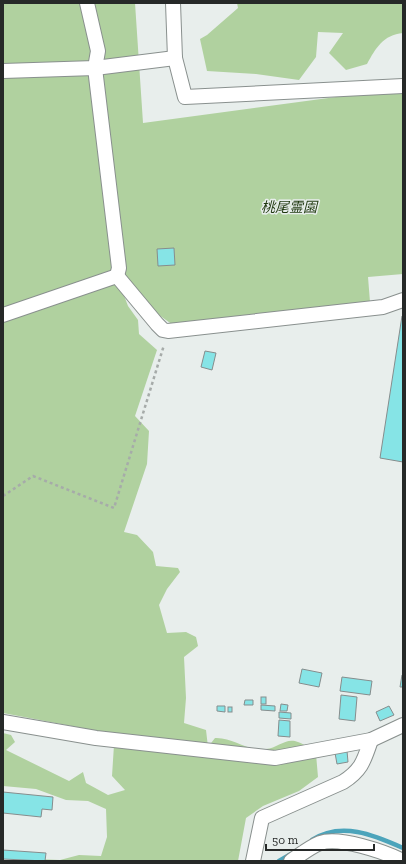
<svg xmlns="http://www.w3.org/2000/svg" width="406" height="864" viewBox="0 0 406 864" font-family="'Zilla Slab','Noto Sans JP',serif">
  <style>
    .green { fill: #b0d19f }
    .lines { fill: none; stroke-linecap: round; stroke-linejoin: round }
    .stream { stroke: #4ca4bb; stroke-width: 4.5 }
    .building { fill: #86e4e6; stroke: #868d8d }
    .minor-casing { stroke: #89908e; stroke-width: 16 }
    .path { stroke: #a6aba9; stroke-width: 2.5; stroke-dasharray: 3 3; stroke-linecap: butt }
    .minor { stroke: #fff; stroke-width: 14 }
    .labels { text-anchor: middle; stroke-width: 3; stroke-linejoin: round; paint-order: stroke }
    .park-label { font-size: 14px; font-style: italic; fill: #1f380f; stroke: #e8eeec }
  </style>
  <rect width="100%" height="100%" fill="#e8eeec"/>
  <g class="green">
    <path d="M3 3H135L143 123 403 88V274L368 277 370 302 173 325 114 283 123 293 128 306 138 320 139 334 157 350 135 416 149 431 147 464 124 532 137 535 153 552 156 566 178 568 180 572 167 589 159 605 167 633 186 632 196 637 198 646 184 657 186 698 184 723 206 730 208 747 215 738C233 737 248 752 266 749 278 748 286 737 298 742 305 744 311 750 316 754L318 777 299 791 263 806 246 818 238 861H23L36 859 60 860 79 855 101 856 107 837 106 809 88 801 66 800 36 789 3 786V733L11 735 15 742 6 750 69 781 83 772 86 783 108 795 125 790 112 776 114 745 82 728 3 713Z"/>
    <path d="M237 3H403V33C383 35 376 48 367 64L346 70 329 53 343 33 318 32 316 57 299 80 256 74 207 71 200 39 207 35 238 8Z"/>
  </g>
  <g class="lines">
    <g class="stream">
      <path d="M312 840C341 821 374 835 403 848"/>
      <path d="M279 861 291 854"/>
    </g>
  </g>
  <g class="building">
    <path d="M174 248 175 265 158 266 157 249Z"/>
    <path d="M402 316H403V462L380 458Z"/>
    <path d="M205 351 216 353 212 370 201 367Z"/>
    <path d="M302 669 322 673 319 687 299 683Z"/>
    <path d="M402 675H403V687H400Z"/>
    <path d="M342 677 372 681 370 695 340 691Z"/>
    <path d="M341 695 357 697 355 721 339 719Z"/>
    <rect x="261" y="697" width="5" height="7"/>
    <path d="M245 700H253V705H244Z"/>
    <path d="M281 704 288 705 287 711H280Z"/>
    <path d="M261 705 275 706V711L261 710Z"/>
    <path d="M217 706H225V712L217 711Z"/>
    <path d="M389 706 394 715 380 721 376 712Z"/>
    <rect x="228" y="707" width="4" height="5"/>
    <path d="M279 712 291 713V719L279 718Z"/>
    <path d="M279 720 290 721V737L278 736Z"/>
    <path d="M347 751 348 762 337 764 335 753Z"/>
    <path d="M3 792 53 797 52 810 42 809 41 817 3 813Z"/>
    <path d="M3 850 46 853 45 861 3 859Z"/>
  </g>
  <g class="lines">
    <g class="minor-casing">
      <g id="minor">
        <path d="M87 3 98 51 95 68 119 268 117 276"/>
        <path d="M173 3 175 58 185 97 403 86"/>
        <path d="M3 71 95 68 175 58"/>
        <path d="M117 276 157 324 163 330 168 331 383 307 403 300"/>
        <path d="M3 315 117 276"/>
        <path d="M3 722 96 738 275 758 371 740 403 725"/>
        <path d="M253 861 262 818 343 782C362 770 364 760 371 740"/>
        <path d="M291 861C300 855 310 847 320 843 339 836 385 852 403 861"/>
      </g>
    </g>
    <path class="path" d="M3 496 33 476 114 508 164 345"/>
    <use href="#minor" class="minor"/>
  </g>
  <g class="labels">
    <g class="park-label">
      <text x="289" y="212">桃尾霊園</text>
    </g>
  </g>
  <rect width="406" height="864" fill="none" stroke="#262928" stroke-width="8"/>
  <path d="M266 844v6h108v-6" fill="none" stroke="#262928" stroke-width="2"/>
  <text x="272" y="844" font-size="12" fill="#262928" stroke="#e8eeec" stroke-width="3" paint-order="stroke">50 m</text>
</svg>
